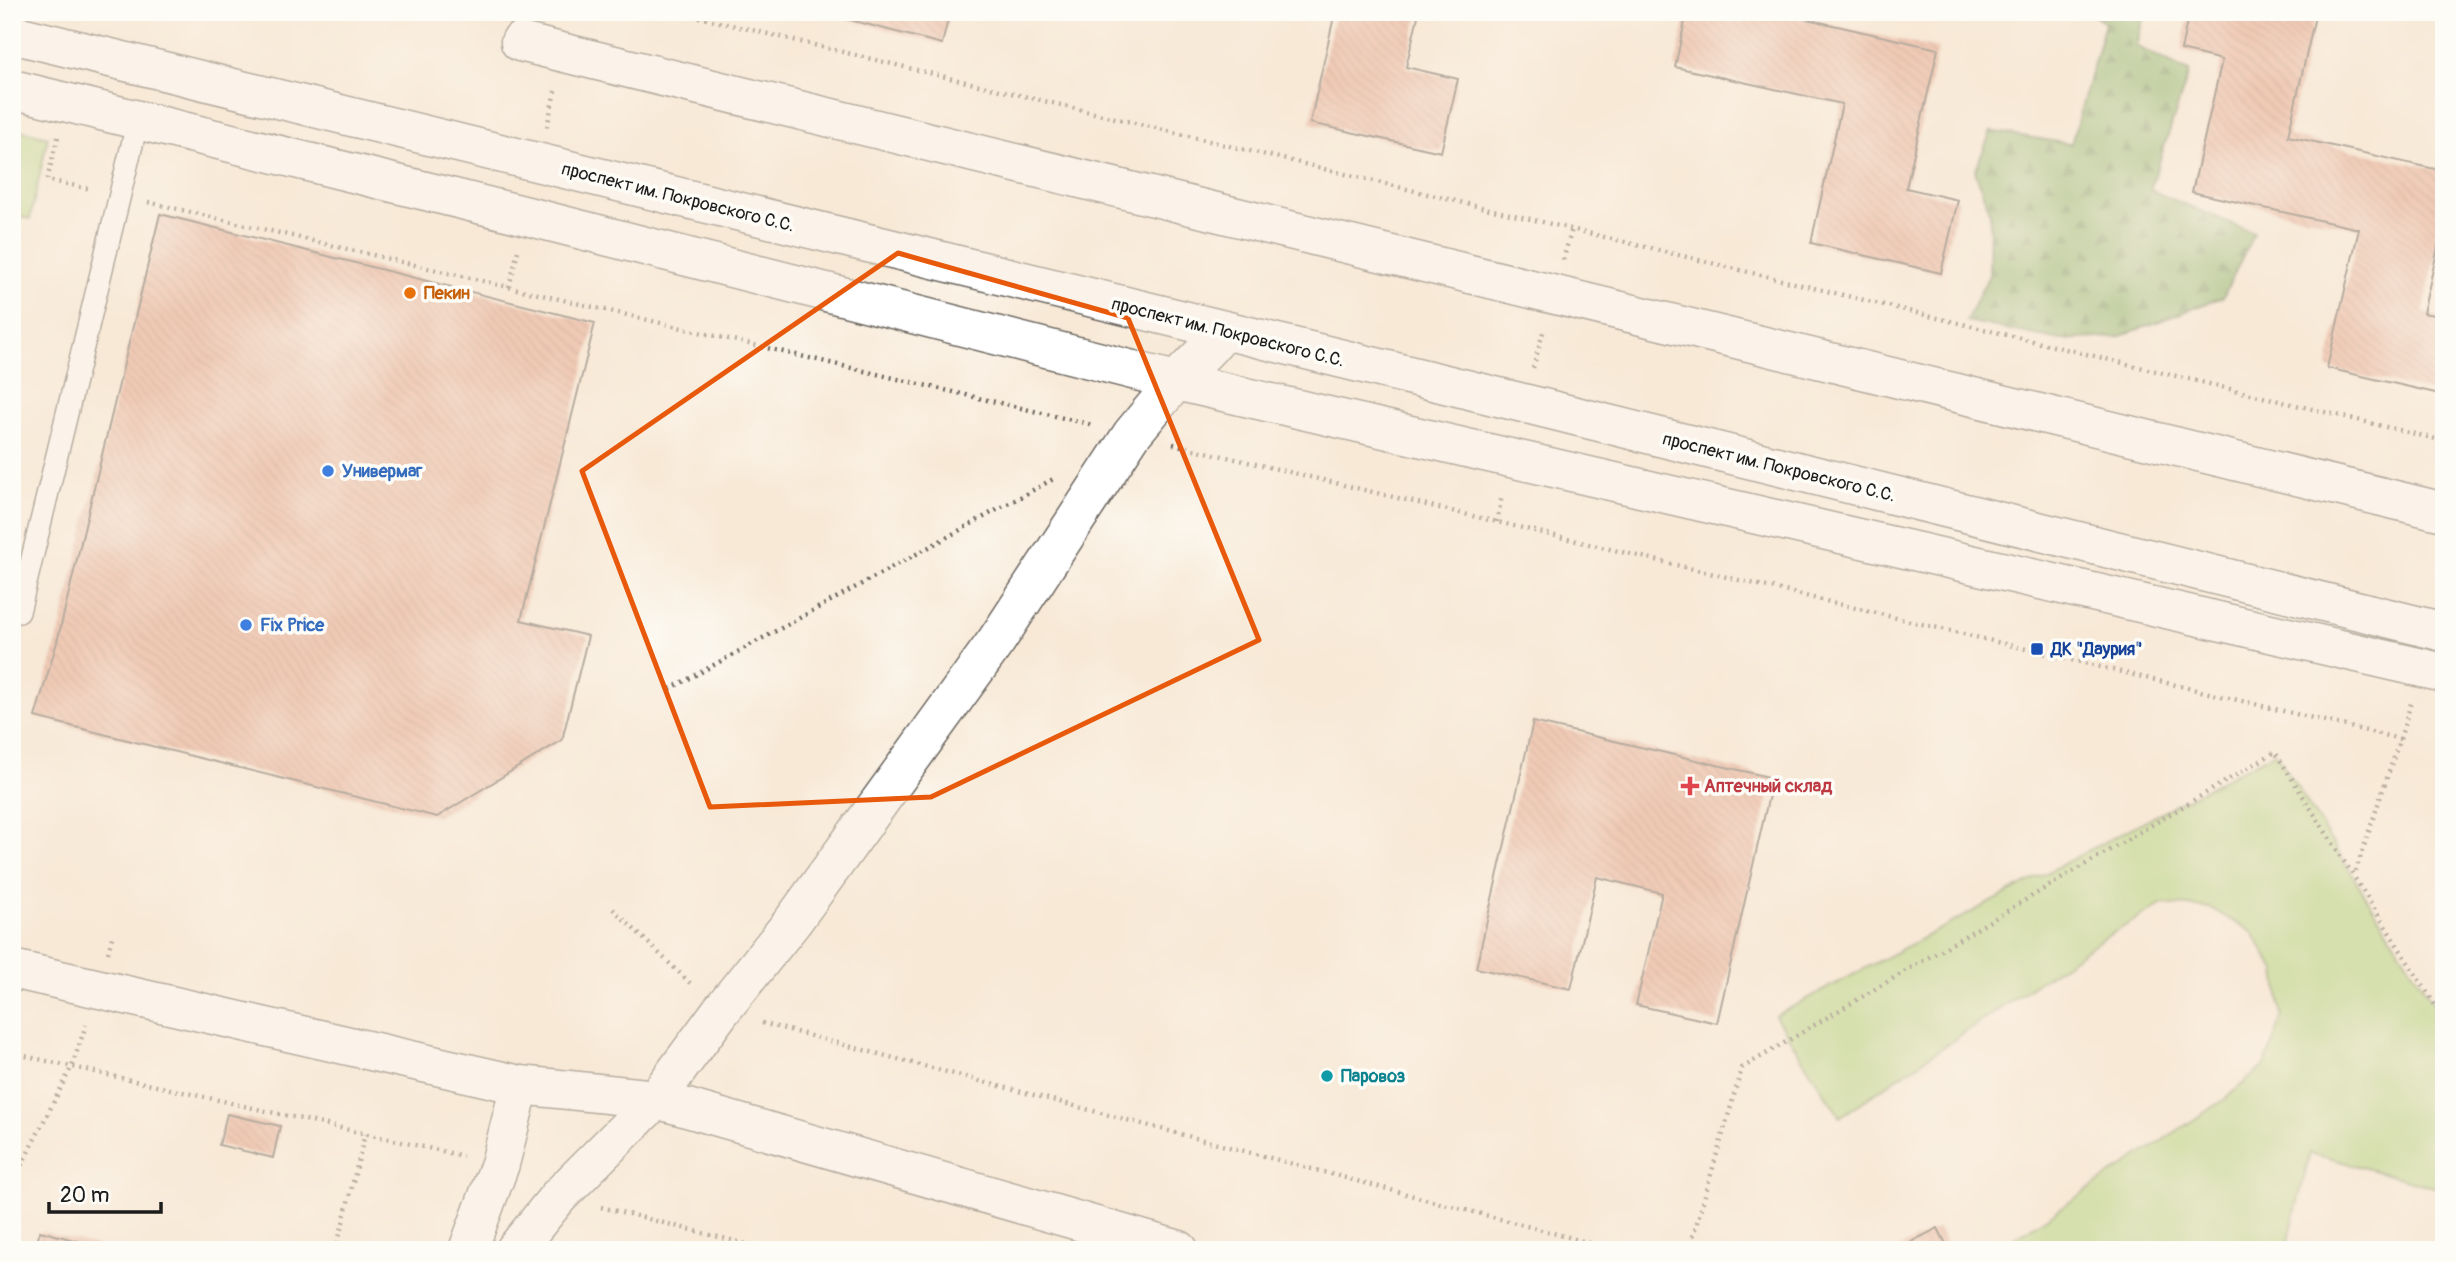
<svg xmlns="http://www.w3.org/2000/svg" width="2456" height="1262" viewBox="0 0 2456 1262" font-family="Pangolin,sans-serif">
  <style>
    .grass { fill: #add37c; stroke: #64784c; stroke-width: 2 }
    .forest { fill: url(#forest-firs); stroke: #536844; stroke-width: 2 }
    .building { fill: url(#building-back-hatch) }
    .lines { fill: none; stroke-linecap: round; stroke-linejoin: round }
    .service-casing { stroke: #69645d; stroke-width: 24 }
    .minor-casing { stroke: #69645d; stroke-width: 41 }
    .secondary-casing { stroke: #69645d; stroke-width: 41 }
    .path { stroke: #69645d; stroke-width: 4.5; stroke-dasharray: 2 5; stroke-linecap: butt }
    .service { stroke: #fff; stroke-width: 21 }
    .minor { stroke: #fff; stroke-width: 38 }
    .secondary { stroke: #fff; stroke-width: 38 }
    .marked { fill: none; stroke: #e8590c; stroke-width: 5; stroke-linejoin: round }
    .food-dot { fill: #e8710a; stroke: #fdfcf7; stroke-width: 2.5 }
    .shop-dot { fill: #3f7fe0; stroke: #fdfcf7; stroke-width: 2.5 }
    .transit-dot { fill: #1a4fb4; stroke: #fdfcf7; stroke-width: 2.5 }
    .health-dot { fill: #e0444e; stroke: #fdfcf7; stroke-width: 2.5 }
    .culture-dot { fill: #0f9aa8; stroke: #fdfcf7; stroke-width: 2.5 }
    .labels { text-anchor: middle; stroke-width: 7; stroke-linejoin: round; paint-order: stroke }
    .street-label { font-size: 18px; fill: #1c1c1c; stroke: #fdfcf7 }
    .food-label { font-size: 18px; font-weight: bold; fill: #c56008; stroke: #fdfcf7; text-anchor: start }
    .shop-label { font-size: 18px; font-weight: bold; fill: #366cbe; stroke: #fdfcf7; text-anchor: start }
    .transit-label { font-size: 18px; font-weight: bold; fill: #164399; stroke: #fdfcf7; text-anchor: start }
    .health-label { font-size: 18px; font-weight: bold; fill: #be3a42; stroke: #fdfcf7; text-anchor: start }
    .culture-label { font-size: 18px; font-weight: bold; fill: #0d838f; stroke: #fdfcf7; text-anchor: start }
  </style>
  <defs>
    <pattern id="forest-firs" width="22" height="20" patternUnits="userSpaceOnUse" patternTransform="scale(1.75)"><rect width="22" height="20" fill="#8ab56c"/><path d="M5 1l3.5 6h-7zM16 11l3.5 6h-7z" fill="#709258"/></pattern>
    <pattern id="building-back-hatch" width="6" height="6" patternUnits="userSpaceOnUse" patternTransform="scale(1.75)"><rect width="6" height="6" fill="#e6a38b"/><path d="M-1 5l2 2M0 0l6 6M5-1l2 2" fill="none" stroke="#ba8471"/></pattern>
  </defs>
  <rect width="100%" height="100%" fill="#fdfcf7"/>
  <filter id="ink" filterUnits="userSpaceOnUse"><feTurbulence type="fractalNoise" baseFrequency=".0143" numOctaves="2"/><feDisplacementMap in="SourceGraphic" scale="14" xChannelSelector="R" yChannelSelector="G"/><feConvolveMatrix kernelMatrix="1 2 1 2 8 2 1 2 1" color-interpolation-filters="sRGB"/></filter>
  <filter id="wash" filterUnits="userSpaceOnUse"><feTurbulence type="fractalNoise" baseFrequency=".00686" numOctaves="4" result="noise"/><feDisplacementMap in="SourceGraphic" scale="28" xChannelSelector="R" yChannelSelector="G"/><feGaussianBlur stdDeviation="1.57" result="paint"/><feColorMatrix in="noise" values="0 0 0 0 0 0 0 0 0 0 0 0 0 0 0 0 0 1.4 0 .05"/><feComposite in="paint" operator="in"/></filter>
  <g filter="url(#wash)">
    <rect width="100%" height="100%" fill="#f8e9d7"/>
    <g class="grass">
      <path d="M12 128 48 137 30 219 12 215Z"/>
      <path d="M2275 752 2444 1020V1190L2310 1153 2286 1250H1997L2225 1099 2265 1065 2282 1017 2276 971 2252 932 2210 908 2163 904 2099 941 1840 1117 1775 1016Z"/>
    </g>
    <path class="forest" d="M2088 12H2145L2136 46 2189 72 2150 190 2254 233 2223 297 2118 337 2061 340 1966 321 1989 275 1990 214 1975 171 1991 131 2071 144 2105 23Z"/>
    <g id="blocks">
      <g class="building">
        <path d="M820 12H950L942 44Z"/>
        <path d="M1335 12H1419L1406 67 1458 79 1441 152 1310 123Z"/>
        <path d="M1687 12H1776L1938 49 1906 188 1958 200 1941 273 1811 243 1842 104 1675 67Z"/>
        <path d="M2189 12H2316L2288 136 2444 171V221L2423 313 2444 317V395L2327 368 2359 229 2192 192 2222 60 2181 50Z"/>
        <path d="M160 214 595 323 521 620 588 636 562 740 437 817 35 717 57 642Z"/>
        <path d="M1533 722 1773 778 1717 1023 1636 1005 1662 893 1597 877 1571 989 1476 968Z"/>
        <path d="M227 1114 280 1126 273 1158 219 1145Z"/>
        <path d="M1938 1228 1949 1250H1895Z"/>
        <path d="M40 1231 108 1249V1250H35Z"/>
      </g>
    </g>
  </g>
  <g filter="url(#ink)">
    <use href="#blocks" fill-opacity="0" stroke="#69645d" stroke-width="2"/>
    <g class="lines">
      <g class="service-casing">
        <path id="service" d="M19 612 138 120"/>
      </g>
      <g class="minor-casing">
        <g id="minor">
          <path d="M520 42 2444 512"/>
          <path d="M12 969 520 1085 656 1099 720 1012 793 921 997 640 1132 434 1176 381 1225 331"/>
          <path d="M468 1250 500 1164 520 1085"/>
          <path d="M515 1250 558 1197 656 1099 1179 1250"/>
        </g>
      </g>
      <g class="secondary-casing">
        <g id="secondary">
          <path d="M12 34 1523 403 2444 632"/>
          <path d="M12 89 527 216 1176 381 2444 673"/>
        </g>
      </g>
      <g class="path">
        <path d="M678 12 2444 441"/>
        <path d="M547 127 555 91"/>
        <path d="M58 137 47 180 91 189"/>
        <path d="M148 202 1093 425"/>
        <path d="M1563 260 1572 229"/>
        <path d="M509 287 518 251"/>
        <path d="M1533 368 1544 329"/>
        <path d="M1173 444 2400 739 2354 876"/>
        <path d="M1497 522 1502 495"/>
        <path d="M670 689 1055 478"/>
        <path d="M2400 739 2411 703"/>
        <path d="M613 909 692 985"/>
        <path d="M108 953 112 937"/>
        <path d="M762 1023 1617 1250"/>
        <path d="M12 1053 463 1156"/>
        <path d="M12 1184 72 1066 86 1025"/>
        <path d="M601 1207 770 1250"/>
        <path d="M336 1250 365 1134"/>
        <path d="M1689 1250 1742 1068 2275 752 2444 1019"/>
      </g>
      <use href="#service" class="service"/>
      <use href="#minor" class="minor"/>
      <use href="#secondary" class="secondary"/>
    </g>
  </g>
  <path d="M0 0H2456V1262H0ZM898 253 1128 318 1259 640 931 797 710 807 582 471Z" fill="#f8e9d7" fill-opacity=".55" fill-rule="evenodd"/>
  <path class="marked" d="M898 253 1128 318 1259 640 931 797 710 807 582 471Z"/>
  <circle class="food-dot" cx="410" cy="293" r="7"/>
  <g class="shop-dot">
    <circle cx="328" cy="471" r="7"/>
    <circle cx="246" cy="625" r="7"/>
  </g>
  <rect class="transit-dot" x="2030" y="642" width="14" height="14" rx="3.5"/>
  <path class="health-dot" d="M1686.5 775.5h7v7h7v7h-7v7h-7v-7h-7v-7h7z"/>
  <circle class="culture-dot" cx="1327" cy="1076" r="7"/>
  <g class="labels">
    <g class="street-label">
      <text transform="translate(678 197) rotate(14)" y="6">проспект им. Покровского С.С.</text>
      <text transform="translate(1228 332) rotate(14)" y="6">проспект им. Покровского С.С.</text>
      <text transform="translate(1779 467) rotate(14)" y="6">проспект им. Покровского С.С.</text>
    </g>
    <g class="food-label">
      <text x="424" y="299">Пекин</text>
    </g>
    <g class="shop-label">
      <text x="342" y="477">Универмаг</text>
      <text x="260" y="631">Fix Price</text>
    </g>
    <g class="transit-label">
      <text x="2051" y="655">ДК "Даурия"</text>
    </g>
    <g class="health-label">
      <text x="1704" y="792">Аптечный склад</text>
    </g>
    <g class="culture-label">
      <text x="1341" y="1082">Паровоз</text>
    </g>
  </g>
  <rect width="2456" height="1262" fill="none" stroke="#fdfcf7" stroke-width="42"/>
  <path d="M49 1202v10h112v-10" fill="none" stroke="#1c1c1c" stroke-width="3.5"/>
  <text x="60" y="1202" font-size="21" fill="#1c1c1c" stroke="#fdfcf7" stroke-width="5" paint-order="stroke">20 m</text>
</svg>
